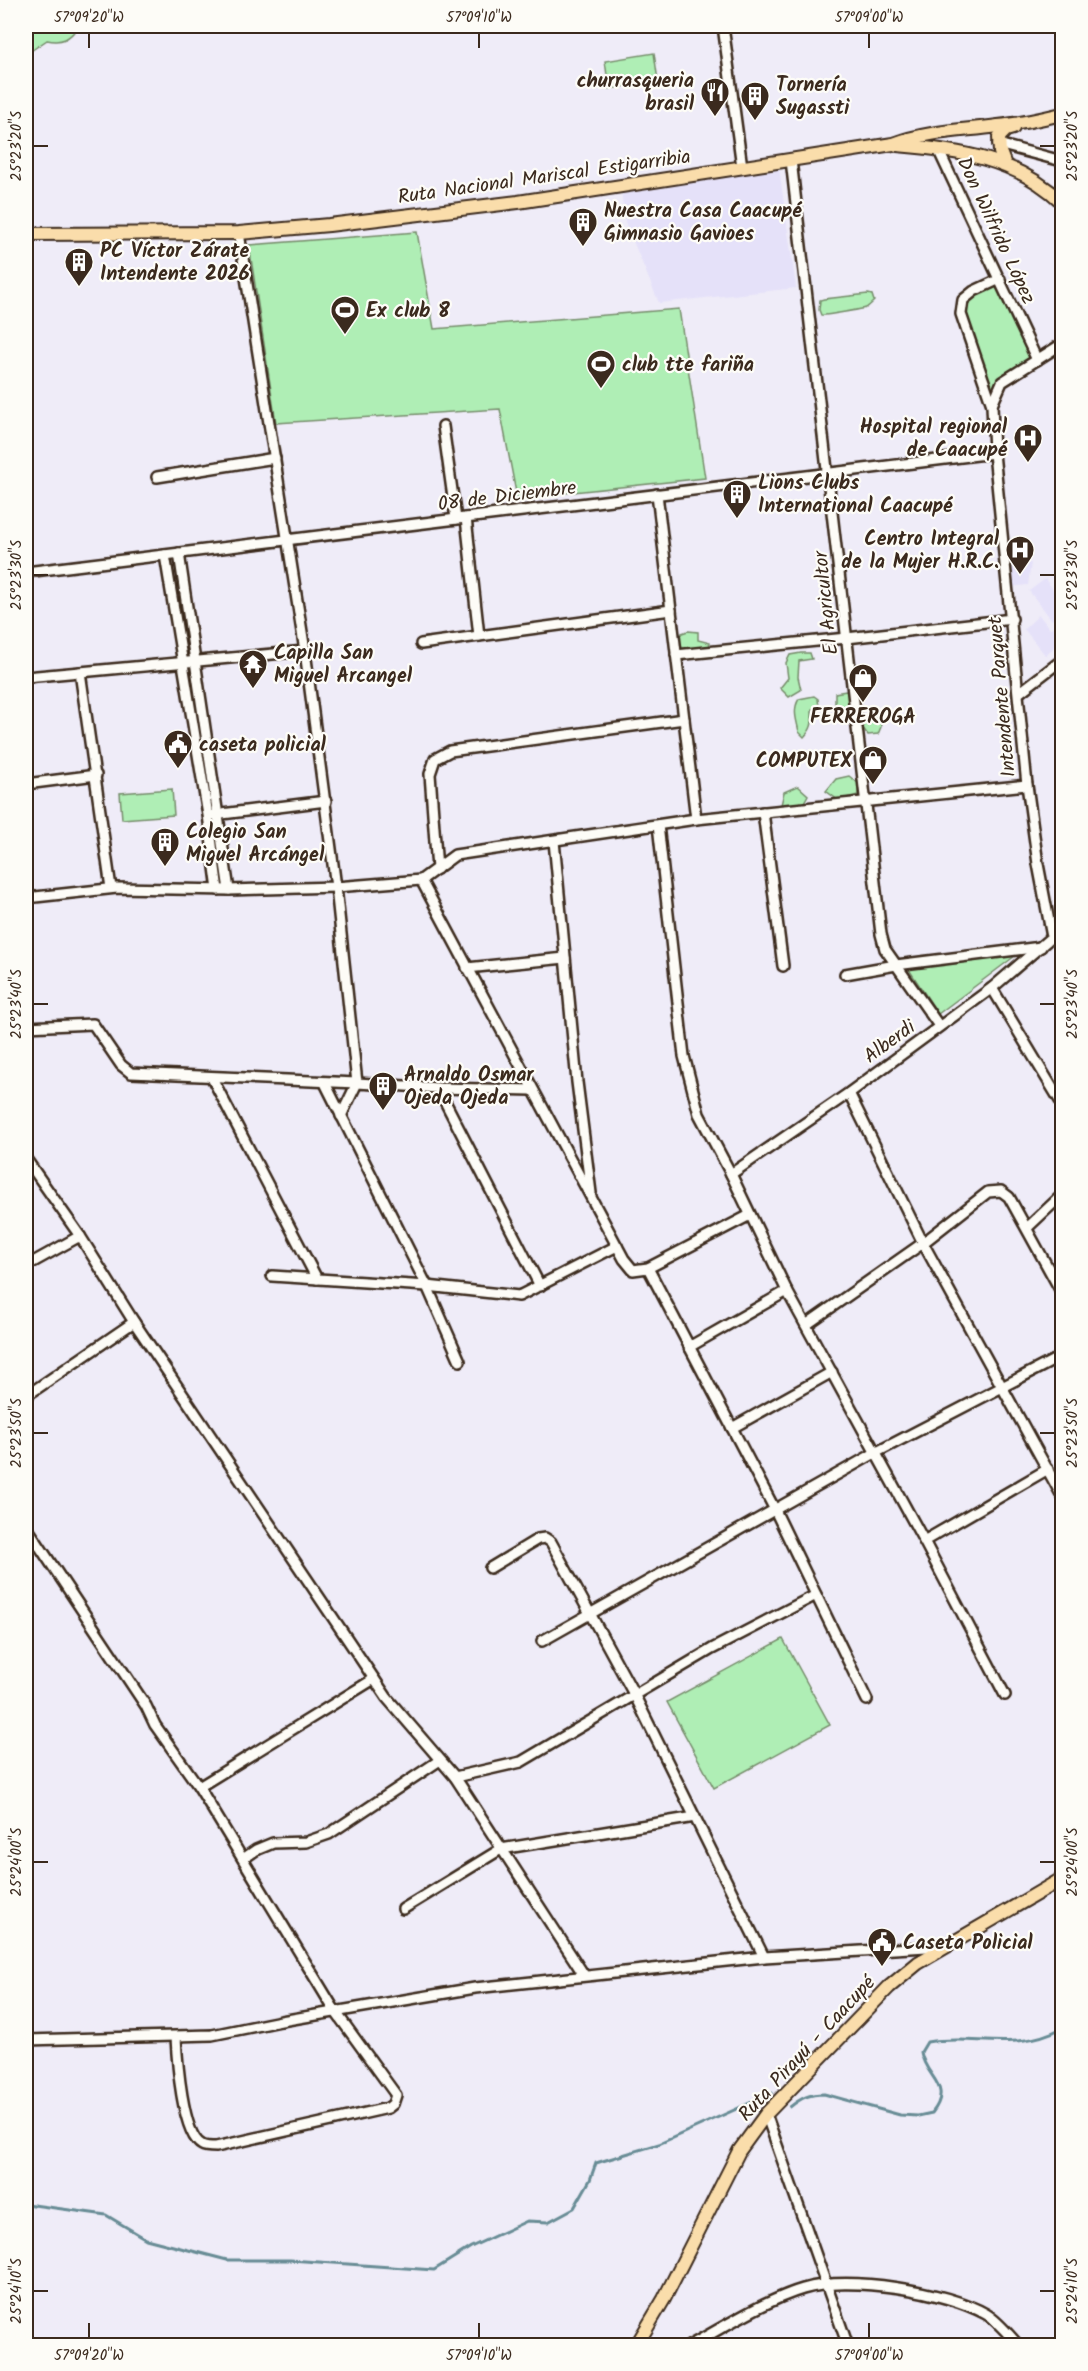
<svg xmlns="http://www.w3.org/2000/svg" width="1088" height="2371" viewBox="0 0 1088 2371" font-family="Kalam,sans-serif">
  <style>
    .built { fill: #e5e1f9 }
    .green { fill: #afeeb5; stroke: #758c6a; stroke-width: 1.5 }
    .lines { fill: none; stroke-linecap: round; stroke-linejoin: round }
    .stream { stroke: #678c95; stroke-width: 3 }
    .minor-casing { stroke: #3b2a1e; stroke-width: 14 }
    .major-casing { stroke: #3b2a1e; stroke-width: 16 }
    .minor { stroke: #fdfcf7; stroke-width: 9 }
    .major { stroke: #faddab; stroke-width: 12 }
    .ticks { fill: none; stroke: #3b2a1e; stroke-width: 2 }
    .labels { text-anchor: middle; stroke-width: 4.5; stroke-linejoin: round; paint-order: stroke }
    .poi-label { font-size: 20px; font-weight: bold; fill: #3b2a1e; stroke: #fdfcf7; text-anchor: start }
    .street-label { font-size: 20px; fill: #3b2a1e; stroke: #fdfcf7 }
    .neatline { fill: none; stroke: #3b2a1e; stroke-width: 2 }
    .ticks-label { font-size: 15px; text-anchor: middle; fill: #3b2a1e }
  </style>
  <rect width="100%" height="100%" fill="#efecf8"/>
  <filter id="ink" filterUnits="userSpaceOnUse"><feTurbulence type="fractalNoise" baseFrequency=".0167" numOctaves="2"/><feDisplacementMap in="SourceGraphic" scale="12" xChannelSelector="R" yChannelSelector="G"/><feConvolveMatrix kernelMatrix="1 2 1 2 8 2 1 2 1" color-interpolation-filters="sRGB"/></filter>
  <g filter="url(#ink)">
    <g class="built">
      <path d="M779 168 796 288 659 303 625 222 621 190Z"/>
      <path d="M1031 563 1028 585 1009 587 1011 567Z"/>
      <path d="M1045 579 1062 601V612L1052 620 1029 591Z"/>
      <path d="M1039 615 1050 629 1058 622 1062 628V638L1046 656 1024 629Z"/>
    </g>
    <g class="green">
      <path d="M26 26H79C69 39 63 43 47 40L28 53 26 52Z"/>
      <path d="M654 53 658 81 609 89 605 61Z"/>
      <path d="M417 232 434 329 679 309 705 478 517 498 500 409 276 423 249 245Z"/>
      <path d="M1000 279 1037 360 1002 381 992 405 961 314 963 300Z"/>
      <path d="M868 294 872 295 874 301C872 303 869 306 866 308 863 309 824 316 821 315L819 310 820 300 824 299Z"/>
      <path d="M688 631 698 632V640L710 643 709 648 685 651 679 648 678 638 682 633Z"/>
      <path d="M801 653H810L812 659 799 661 798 677 801 690 789 697 780 688 788 678 786 663 790 655Z"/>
      <path d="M846 691 851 693 853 711 842 710 835 705V693Z"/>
      <path d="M814 696 818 699 819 707 812 709C812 721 814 727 804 737L799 732C797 721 792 710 799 699Z"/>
      <path d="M874 717 880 718 881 727 878 734 868 735 862 727V718Z"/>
      <path d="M849 776 858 783V795L838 800 826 791 836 779Z"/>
      <path d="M798 786 808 795 803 804 792 806 781 805 784 792Z"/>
      <path d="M172 789 174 815 122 819 120 793Z"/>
      <path d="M1019 953 938 1014 908 968Z"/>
      <path d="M783 1639 830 1725 714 1788 667 1702Z"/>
    </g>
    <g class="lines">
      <g class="stream">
        <path d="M790 2107C801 2098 809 2094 824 2094L900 2115 918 2116 932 2113C954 2085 925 2078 921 2052L927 2042C976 2034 1015 2053 1062 2028"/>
        <path d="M26 2204 106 2215 146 2239 227 2260H290L434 2270 471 2247 527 2221 548 2222 574 2208 590 2180 596 2163 659 2144 772 2093"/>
      </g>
      <g class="minor-casing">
        <g id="minor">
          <path d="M723 26 742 167"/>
          <path d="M998 144 1062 161"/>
          <path d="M938 149 1037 360"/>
          <path d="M791 160 881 934 885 949 939 1026"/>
          <path d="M992 405 961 314 963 300 974 291 1000 279"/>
          <path d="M443 426 456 519"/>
          <path d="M157 477 275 458"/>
          <path d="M657 494 696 819"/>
          <path d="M466 518 479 636 671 610"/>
          <path d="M179 553 229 890"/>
          <path d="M165 555 208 815 218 890"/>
          <path d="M26 572 994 453"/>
          <path d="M421 644 479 636"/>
          <path d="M676 655 847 638 1012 619"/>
          <path d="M80 672 111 888"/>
          <path d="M26 677 305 651"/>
          <path d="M1019 693 1062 660"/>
          <path d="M26 784 96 775"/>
          <path d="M763 812 783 966"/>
          <path d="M214 815 326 801"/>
          <path d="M658 825 684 1056 699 1114 731 1174 787 1291 924 1541 1005 1695"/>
          <path d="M554 841 577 1082 591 1193"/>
          <path d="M437 869 430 774 435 759 450 751 684 719"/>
          <path d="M421 880 624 1259 633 1270 648 1268 750 1215"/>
          <path d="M26 898 117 888 229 890 336 887 421 880 455 855 696 819 1027 785"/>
          <path d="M1052 937 1038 864 1027 785 994 453 992 405 1002 382 1062 344"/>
          <path d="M467 968 565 958"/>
          <path d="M845 974 896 965 1041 947"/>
          <path d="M992 988 1062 1104"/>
          <path d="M26 1027 93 1024 121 1065 131 1073 357 1083 336 887 305 651 239 233"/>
          <path d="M212 1078 317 1279"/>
          <path d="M325 1083 427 1286 460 1361"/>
          <path d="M438 1088 540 1286"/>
          <path d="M849 1093 923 1243 1062 1496"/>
          <path d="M341 1116 357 1083 438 1088 532 1090"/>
          <path d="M26 1159 80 1236 134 1322 387 1698 455 1777 584 1975"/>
          <path d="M731 1174 849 1093 992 988 1062 928"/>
          <path d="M1027 1228 1062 1195"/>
          <path d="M26 1266 80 1236"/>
          <path d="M648 1268 774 1508 867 1700"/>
          <path d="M272 1276 427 1286 519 1296 617 1246"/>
          <path d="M806 1325 923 1243 988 1192 1001 1191 1009 1197 1062 1293"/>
          <path d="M689 1347 787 1291"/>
          <path d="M26 1396 134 1322"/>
          <path d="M732 1428 832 1372"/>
          <path d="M26 1526 146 1706 155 1725 199 1787 335 2011 396 2095 393 2104 388 2108 216 2147C212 2147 205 2147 202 2145 182 2135 177 2058 176 2037"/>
          <path d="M924 1541 1048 1469"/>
          <path d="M490 1568 538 1539 545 1538 551 1542 635 1696 764 1957"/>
          <path d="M542 1641 875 1453 1062 1356"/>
          <path d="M455 1777 521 1762 712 1649 816 1595"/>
          <path d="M199 1787 374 1679"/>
          <path d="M243 1859 256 1850 273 1843 306 1842 329 1834 440 1760"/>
          <path d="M403 1909 501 1849 695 1817"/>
          <path d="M26 2040 212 2035 281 2021 475 1988 764 1957 943 1946"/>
          <path d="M766 2114 848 2346"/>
          <path d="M689 2346C724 2327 766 2300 803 2289 848 2275 946 2291 986 2314 998 2321 1009 2335 1019 2346"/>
        </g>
      </g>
      <g class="major-casing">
        <g id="major">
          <path d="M897 145C957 150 1016 158 1062 202"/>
          <path d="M1005 165 1000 152 999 137 1006 130 1013 128"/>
          <path d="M26 234 239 233 329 225 518 202 893 144C927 131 962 131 998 126 1020 124 1041 119 1062 114"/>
          <path d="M636 2346 664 2299 739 2151 766 2114 889 1987 918 1963 1062 1879"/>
        </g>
      </g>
      <use href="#minor" class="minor"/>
      <use href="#major" class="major"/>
    </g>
  </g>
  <path class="ticks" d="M89 33V48M479 33V48M869 33V48M33 146H48M1040 146H1055M33 575H48M1040 575H1055M33 1004H48M1040 1004H1055M33 1433H48M1040 1433H1055M33 1862H48M1040 1862H1055M33 2291H48M1040 2291H1055M89 2323V2338M479 2323V2338M869 2323V2338"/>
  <defs>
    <g id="restaurant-pin" transform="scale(1.5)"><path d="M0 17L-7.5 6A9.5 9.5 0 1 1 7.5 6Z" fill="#3b2a1e" stroke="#fdfcf7"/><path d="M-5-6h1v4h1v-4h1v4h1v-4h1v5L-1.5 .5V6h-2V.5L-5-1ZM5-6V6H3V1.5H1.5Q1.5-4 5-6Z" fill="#fff"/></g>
    <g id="building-pin" transform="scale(1.5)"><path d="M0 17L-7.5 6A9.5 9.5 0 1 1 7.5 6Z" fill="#3b2a1e" stroke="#fdfcf7"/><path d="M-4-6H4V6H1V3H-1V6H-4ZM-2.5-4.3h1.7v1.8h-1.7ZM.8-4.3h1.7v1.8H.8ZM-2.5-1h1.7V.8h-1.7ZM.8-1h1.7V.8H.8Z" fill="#fff"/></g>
    <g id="stadium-pin" transform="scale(1.5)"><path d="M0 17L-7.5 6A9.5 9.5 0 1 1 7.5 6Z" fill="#3b2a1e" stroke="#fdfcf7"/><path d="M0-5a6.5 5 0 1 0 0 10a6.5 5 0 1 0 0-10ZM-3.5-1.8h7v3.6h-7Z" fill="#fff"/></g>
    <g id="hospital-pin" transform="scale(1.5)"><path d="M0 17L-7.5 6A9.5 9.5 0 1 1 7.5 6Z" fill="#3b2a1e" stroke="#fdfcf7"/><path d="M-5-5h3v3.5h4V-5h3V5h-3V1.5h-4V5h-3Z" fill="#fff"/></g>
    <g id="temple-pin" transform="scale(1.5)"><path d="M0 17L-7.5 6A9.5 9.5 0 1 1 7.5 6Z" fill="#3b2a1e" stroke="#fdfcf7"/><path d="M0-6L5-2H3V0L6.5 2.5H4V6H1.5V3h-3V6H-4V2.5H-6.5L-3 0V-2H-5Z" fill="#fff"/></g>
    <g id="shop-pin" transform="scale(1.5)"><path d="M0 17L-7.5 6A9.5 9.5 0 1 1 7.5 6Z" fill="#3b2a1e" stroke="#fdfcf7"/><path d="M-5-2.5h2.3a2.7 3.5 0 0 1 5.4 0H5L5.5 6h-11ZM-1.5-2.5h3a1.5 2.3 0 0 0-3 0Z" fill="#fff"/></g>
    <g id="civic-pin" transform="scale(1.5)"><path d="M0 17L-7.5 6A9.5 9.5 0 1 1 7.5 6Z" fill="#3b2a1e" stroke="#fdfcf7"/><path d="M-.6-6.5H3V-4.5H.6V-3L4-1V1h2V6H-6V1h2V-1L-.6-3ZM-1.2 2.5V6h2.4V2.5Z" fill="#fff"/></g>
  </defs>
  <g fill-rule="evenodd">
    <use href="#restaurant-pin" x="715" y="92"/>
    <use href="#building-pin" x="755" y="96"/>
    <use href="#building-pin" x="583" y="222"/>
    <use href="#building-pin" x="79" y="262"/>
    <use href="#stadium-pin" x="345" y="310"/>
    <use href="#stadium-pin" x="601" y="364"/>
    <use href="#hospital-pin" x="1028" y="438"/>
    <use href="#building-pin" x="737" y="494"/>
    <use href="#hospital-pin" x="1020" y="550"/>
    <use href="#temple-pin" x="253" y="664"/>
    <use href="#shop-pin" x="863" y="678"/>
    <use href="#civic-pin" x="178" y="744"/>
    <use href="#shop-pin" x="873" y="760"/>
    <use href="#building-pin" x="165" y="842"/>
    <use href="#building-pin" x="383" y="1086"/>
    <use href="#civic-pin" x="882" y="1942"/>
  </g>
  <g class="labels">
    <g class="poi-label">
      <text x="694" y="87" text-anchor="end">churrasqueria<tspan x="694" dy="23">brasil</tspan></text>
      <text x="776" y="91">Tornería<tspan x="776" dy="23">Sugassti</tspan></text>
      <text x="604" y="217">Nuestra Casa Caacupé<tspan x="604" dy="23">Gimnasio Gavioes</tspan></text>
      <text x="100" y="257">PC Víctor Zárate<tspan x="100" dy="23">Intendente 2026</tspan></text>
      <text x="366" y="317">Ex club 8</text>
      <text x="622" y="371">club tte fariña</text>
      <text x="1007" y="433" text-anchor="end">Hospital regional<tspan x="1007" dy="23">de Caacupé</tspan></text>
      <text x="758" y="489">Lions Clubs<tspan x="758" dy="23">International Caacupé</tspan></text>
      <text x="999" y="545" text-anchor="end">Centro Integral<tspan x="999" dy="23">de la Mujer H.R.C.</tspan></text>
      <text x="274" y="659">Capilla San<tspan x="274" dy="23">Miguel Arcangel</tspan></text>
      <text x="863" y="723" text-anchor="middle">FERREROGA</text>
      <text x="199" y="751">caseta policial</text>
      <text x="852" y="767" text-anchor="end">COMPUTEX</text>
      <text x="186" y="838">Colegio San<tspan x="186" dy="23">Miguel Arcángel</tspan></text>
      <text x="404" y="1081">Arnaldo Osmar<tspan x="404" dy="23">Ojeda Ojeda</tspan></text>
      <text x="903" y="1949">Caseta Policial</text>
    </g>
    <g class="street-label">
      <text transform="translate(544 176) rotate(-8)" y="7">Ruta Nacional Mariscal Estigarribia</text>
      <text transform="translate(997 230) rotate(65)" y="7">Don Wilfrido López</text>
      <text transform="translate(507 495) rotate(-7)" y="7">08 de Diciembre</text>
      <text transform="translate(825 603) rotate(-96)" y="7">El Agricultor</text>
      <text transform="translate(1001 697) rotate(-95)" y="7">Intendente Parquet</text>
      <text transform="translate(889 1041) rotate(-36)" y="7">Alberdi</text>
      <text transform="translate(806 2048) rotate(-47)" y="7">Ruta Pirayú - Caacupé</text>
    </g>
  </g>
  <rect width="1088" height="2371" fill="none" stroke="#fdfcf7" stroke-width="66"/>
  <rect x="33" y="33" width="1022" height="2305" class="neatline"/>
  <g class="ticks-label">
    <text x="89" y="22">57°09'20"W</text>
    <text x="479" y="22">57°09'10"W</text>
    <text x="869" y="22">57°09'00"W</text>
    <text transform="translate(16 146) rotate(-90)" y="5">25°23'20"S</text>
    <text transform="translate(1072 146) rotate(-90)" y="5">25°23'20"S</text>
    <text transform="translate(16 575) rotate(-90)" y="5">25°23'30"S</text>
    <text transform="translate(1072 575) rotate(-90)" y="5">25°23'30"S</text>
    <text transform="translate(16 1004) rotate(-90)" y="5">25°23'40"S</text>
    <text transform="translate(1072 1004) rotate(-90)" y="5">25°23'40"S</text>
    <text transform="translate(16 1433) rotate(-90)" y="5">25°23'50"S</text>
    <text transform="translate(1072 1433) rotate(-90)" y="5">25°23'50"S</text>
    <text transform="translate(16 1862) rotate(-90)" y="5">25°24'00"S</text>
    <text transform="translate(1072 1862) rotate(-90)" y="5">25°24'00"S</text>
    <text transform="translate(16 2291) rotate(-90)" y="5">25°24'10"S</text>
    <text transform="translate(1072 2291) rotate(-90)" y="5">25°24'10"S</text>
    <text x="89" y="2360">57°09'20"W</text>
    <text x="479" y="2360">57°09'10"W</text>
    <text x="869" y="2360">57°09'00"W</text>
  </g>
</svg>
